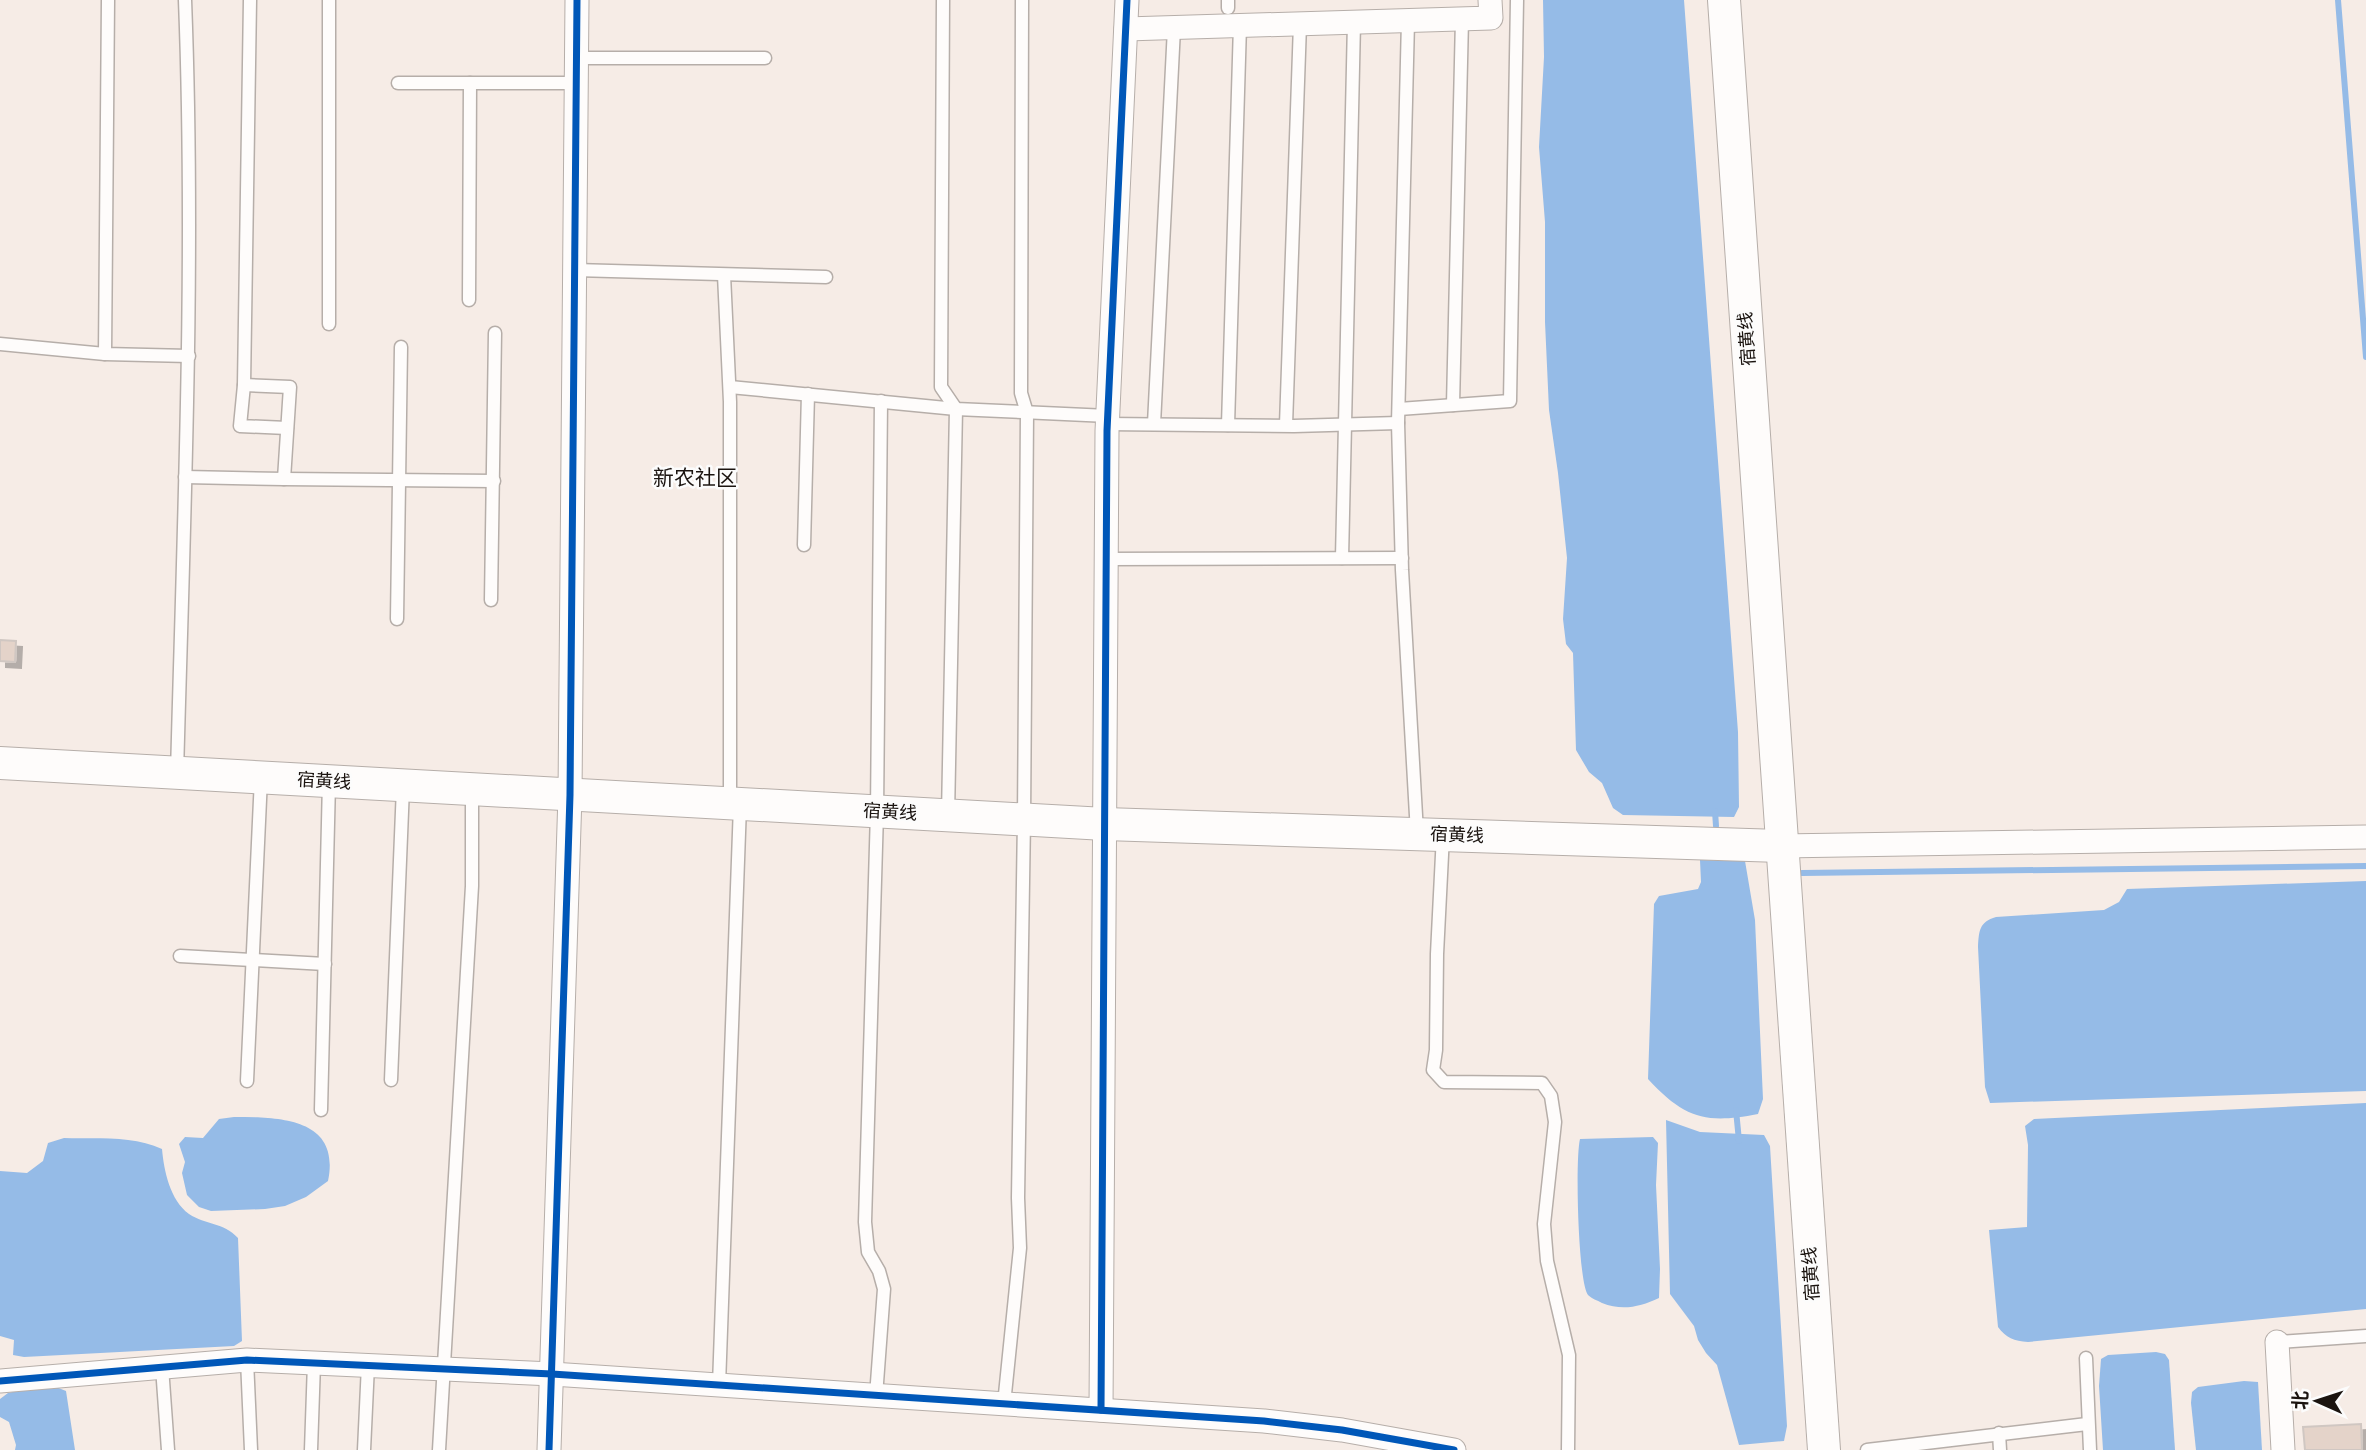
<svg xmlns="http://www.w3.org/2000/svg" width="2366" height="1450" viewBox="0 0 2366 1450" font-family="'Crimson Pro','Noto Sans SC',serif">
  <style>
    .water { fill: #95bbe7 }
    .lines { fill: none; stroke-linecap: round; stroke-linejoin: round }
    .stream { stroke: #95bbe7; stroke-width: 6 }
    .building { fill: #e4d3c9; stroke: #d0c7c2; stroke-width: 2; filter: url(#shadow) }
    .service-casing { stroke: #b6aea9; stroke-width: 15 }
    .minor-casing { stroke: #b6aea9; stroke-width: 25 }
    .secondary-casing { stroke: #b6aea9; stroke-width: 34 }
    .service { stroke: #fefcfb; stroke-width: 12 }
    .minor { stroke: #fefcfb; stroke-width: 23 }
    .secondary { stroke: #fefcfb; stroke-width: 32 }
    .cycleway-casing { stroke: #fcfcfc; stroke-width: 11 }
    .cycleway { stroke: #0057b8; stroke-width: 7 }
    .labels { text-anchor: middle; stroke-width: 5; stroke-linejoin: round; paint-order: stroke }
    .street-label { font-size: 18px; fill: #1b1410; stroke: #fcfcfc }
    .quarter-label { font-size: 21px; fill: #1b1410; stroke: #fcfcfc }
  </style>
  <defs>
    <filter id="shadow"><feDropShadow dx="6" dy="6" stdDeviation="0" flood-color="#0004"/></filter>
  </defs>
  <rect width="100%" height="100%" fill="#f6ece6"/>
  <g class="water">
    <path d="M1543 0H1684L1738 732 1739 807 1734 817 1623 815 1613 808 1602 783 1589 772 1576 750 1573 653 1566 644 1563 619 1567 558 1558 473 1549 410 1545 322V222L1539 147 1544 57Z"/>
    <path d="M1700 860 1745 861 1755 920 1763 1099 1758 1114C1706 1124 1685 1119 1648 1079L1654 904 1659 896 1698 889 1701 882Z"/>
    <path d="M2366 881V1091L1990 1103 1985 1087 1978 947C1979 931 1979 922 1996 917L2104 910 2119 902 2127 889Z"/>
    <path d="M2366 1103V1309L2028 1342C2014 1341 2006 1338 1998 1327L1989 1230 2027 1227 2028 1145 2025 1126 2034 1119Z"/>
    <path d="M234 1117C280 1117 341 1118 328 1181L306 1197 285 1206 265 1209 211 1211 199 1207 187 1195 182 1173 185 1162 179 1144 185 1137 203 1138 219 1119Z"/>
    <path d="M1666 1120 1700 1132 1764 1135 1770 1146 1787 1426 1784 1441 1739 1445 1717 1365 1706 1353 1698 1340 1694 1326 1670 1294Z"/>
    <path d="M1653 1137 1658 1143 1656 1185 1660 1269 1659 1298C1640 1307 1622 1311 1602 1303 1597 1300 1592 1299 1588 1295 1578 1282 1575 1159 1580 1139Z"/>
    <path d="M64 1138C96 1139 133 1135 162 1149 164 1171 170 1200 189 1214 206 1225 223 1222 238 1238L242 1341 234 1346 24 1357 13 1355 14 1340 0 1336V1171L27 1173 43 1161 48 1143Z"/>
    <path d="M2156 1352 2165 1354 2169 1360 2175 1450H2103L2099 1386 2101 1359 2108 1355Z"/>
    <path d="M2244 1381 2258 1382 2262 1450H2196L2191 1403 2192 1392 2198 1387Z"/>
    <path d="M41 1386 56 1387 66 1391 75 1450H15L16 1445 9 1422 0 1417V1399L8 1393Z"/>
  </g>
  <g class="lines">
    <g class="stream">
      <path d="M2338 0 2366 357"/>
      <path d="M1715 811 1716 826"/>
      <path d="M1802 873 2366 866"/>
      <path d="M1736 1110 1739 1141"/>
    </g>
  </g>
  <g class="building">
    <path d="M0 640 16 641 15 662 0 661Z"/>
    <path d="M2361 1424 2362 1450H2305L2303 1427Z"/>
  </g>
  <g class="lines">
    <g class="service-casing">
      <g id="service">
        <path d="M250 0 244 385 240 426 287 428"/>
        <path d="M329 0V324"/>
        <path d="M943 0 941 387 956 409 948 815"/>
        <path d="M1228 0V8"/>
        <path d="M1408 21 1398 423 1402 570 1417 833"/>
        <path d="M577 58H765"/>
        <path d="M398 83H576"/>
        <path d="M575 270 826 277"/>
        <path d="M724 275 730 402V804"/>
        <path d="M469 300 470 83"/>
        <path d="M0 344 105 354 189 356"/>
        <path d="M105 354 108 0"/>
        <path d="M730 387 956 409 1108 416"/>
        <path d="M1453 405 1462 19"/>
        <path d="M1399 409 1510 401 1517 0"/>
        <path d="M1107 424 1294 426 1398 423"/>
        <path d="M1154 424 1174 28"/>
        <path d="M1228 425 1240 25"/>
        <path d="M1286 425 1300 24"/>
        <path d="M185 477 284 479 290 387 244 385"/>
        <path d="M284 479 494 481"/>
        <path d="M804 545 808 394"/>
        <path d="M1342 558 1354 22"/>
        <path d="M1107 559 1402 558"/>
        <path d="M491 600 495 333"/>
        <path d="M397 619 401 347"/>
        <path d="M177 773C184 515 195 258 185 0"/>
        <path d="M1443 835 1437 954 1436 1050 1433 1070 1444 1082 1542 1083 1551 1096 1555 1122 1544 1224 1547 1261 1569 1355 1568 1450"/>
        <path d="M180 956 325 964"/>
        <path d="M391 1080 403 787"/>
        <path d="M247 1081 261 778"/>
        <path d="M321 1110 329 782"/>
        <path d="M2277 1342 2366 1336"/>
        <path d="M2086 1358 2090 1450"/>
        <path d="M247 1360 251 1450"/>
        <path d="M162 1367 168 1450"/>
        <path d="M719 1385 740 805"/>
        <path d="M876 1396 884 1289 879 1271 868 1252 865 1222 877 812 881 401"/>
        <path d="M1004 1404 1020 1248 1018 1198 1024 819 1027 413 1021 393 1022 0"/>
        <path d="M1999 1433 2000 1450"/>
        <path d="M311 1450 314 1363"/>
        <path d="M364 1450 368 1365"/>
        <path d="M439 1450 472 886V790"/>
        <path d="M1867 1450 2087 1424"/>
      </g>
    </g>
    <g class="minor-casing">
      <g id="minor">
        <path d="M1126 29 1491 18 1490 0"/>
        <path d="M1781 846 2366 837"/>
        <path d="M2277 1342 2283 1450"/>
        <path d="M0 1381 247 1360 552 1374 1264 1421 1342 1430 1454 1450"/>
        <path d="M1101 1410 1107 431 1127 0"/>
        <path d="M549 1450 570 795 577 0"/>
      </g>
    </g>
    <g class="secondary-casing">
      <g id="secondary">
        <path d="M1724 0 1824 1450"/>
        <path d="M0 763 1105 824 1781 846"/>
      </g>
    </g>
    <use href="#service" class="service"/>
    <use href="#minor" class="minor"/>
    <use href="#secondary" class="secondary"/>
    <g class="cycleway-casing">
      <g id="cycleway">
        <path d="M0 1381 247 1360 552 1374 1264 1421 1342 1430 1454 1450"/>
        <path d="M1101 1410 1107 431 1127 0"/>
        <path d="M549 1450 570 795 577 0"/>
      </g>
    </g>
    <use href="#cycleway" class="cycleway"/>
  </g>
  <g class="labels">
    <g class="street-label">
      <text transform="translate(1747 339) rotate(-94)" y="6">宿黄线</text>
      <text transform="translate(324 781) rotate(3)" y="6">宿黄线</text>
      <text transform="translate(890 812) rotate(3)" y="6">宿黄线</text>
      <text transform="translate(1457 835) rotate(2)" y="6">宿黄线</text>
      <text transform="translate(1811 1274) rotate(-94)" y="6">宿黄线</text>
    </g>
    <g class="quarter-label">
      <text x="695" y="485">新农社区</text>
    </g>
  </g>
  <g transform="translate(2317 1401) rotate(273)" stroke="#fcfcfc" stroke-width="5" paint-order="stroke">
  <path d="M0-5L12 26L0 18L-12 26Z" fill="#1b1410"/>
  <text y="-10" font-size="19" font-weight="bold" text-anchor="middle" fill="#1b1410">北</text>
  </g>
</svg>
